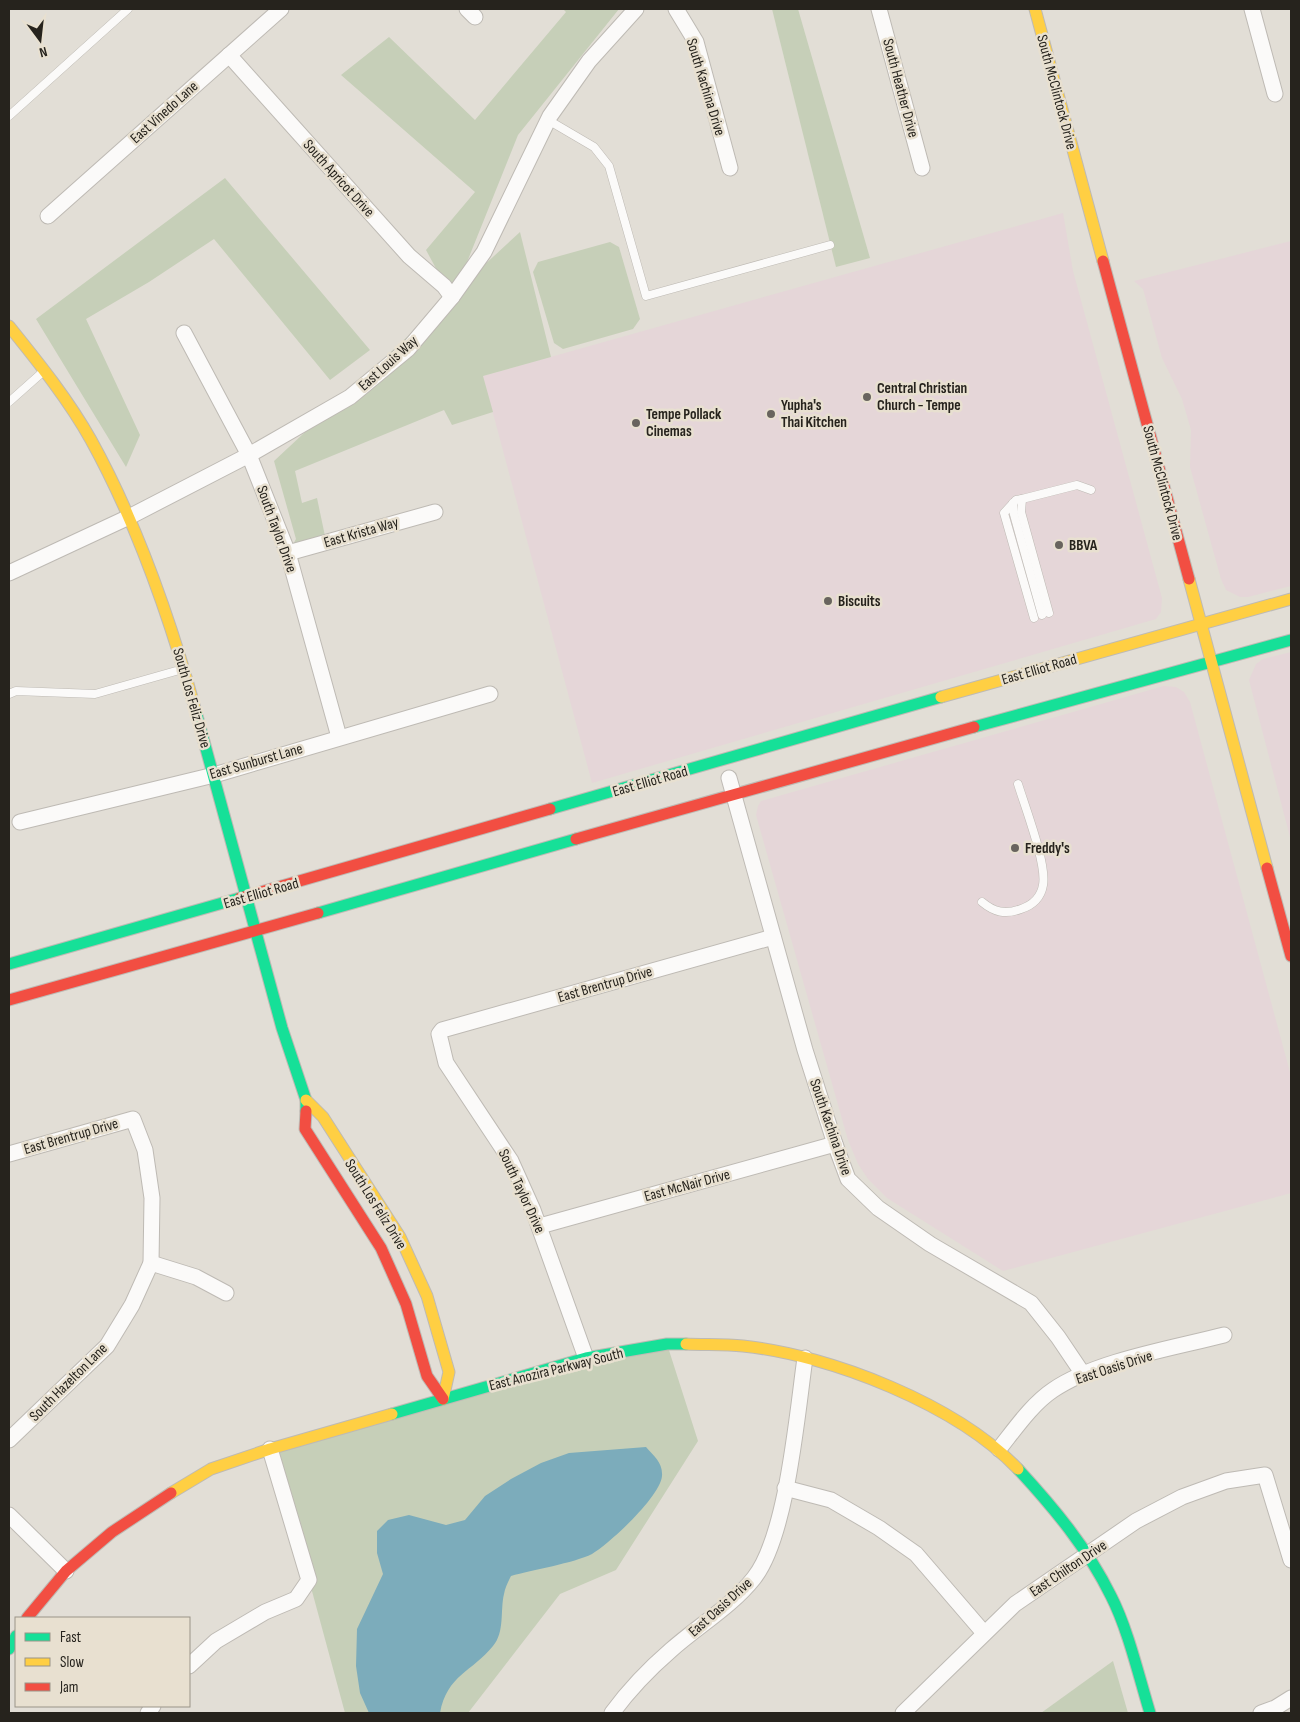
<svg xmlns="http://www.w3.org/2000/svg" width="1300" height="1722" viewBox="0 0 1300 1722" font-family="'Sofia Sans Condensed',sans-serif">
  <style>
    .commercial { fill: #e5d6d8 }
    .green { fill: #c6cfb8 }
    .water { fill: #7cacbb }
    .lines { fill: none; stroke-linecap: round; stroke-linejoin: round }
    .lane-casing { stroke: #bebab4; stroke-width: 9 }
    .street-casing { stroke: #bebab4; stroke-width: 17 }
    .fast-casing { stroke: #bebab4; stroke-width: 13 }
    .slow-casing { stroke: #bebab4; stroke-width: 13 }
    .jam-casing { stroke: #bebab4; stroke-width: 13 }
    .lane { stroke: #fbfaf9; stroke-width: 8 }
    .street { stroke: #fbfaf9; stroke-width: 15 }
    .fast { stroke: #16e098; stroke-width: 11 }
    .slow { stroke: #ffcf43; stroke-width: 11 }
    .jam { stroke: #f24e42; stroke-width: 11 }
    .poi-dot { fill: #68645e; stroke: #e8e0d0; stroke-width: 2 }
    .labels { text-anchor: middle; stroke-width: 5; stroke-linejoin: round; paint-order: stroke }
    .street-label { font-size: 15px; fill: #26231d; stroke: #e8e0d0 }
    .poi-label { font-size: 15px; font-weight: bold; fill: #26231d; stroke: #e8e0d0; text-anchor: start }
  </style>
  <rect width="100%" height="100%" fill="#e2ded6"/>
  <g class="commercial">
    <path d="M1063 213 1073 271 1162 598 1161 612 1156 619 592 783 483 376Z"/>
    <path d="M1291 241V586L1248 597H1240L1226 590 1221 579 1190 467 1191 430 1182 399 1162 358 1143 289 1134 281Z"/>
    <path d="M1291 652V841L1249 680 1256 664 1263 659Z"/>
    <path d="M1164 686 1176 687 1184 692 1190 702 1291 1076V1193L1003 1271 887 1198 868 1179 858 1164 848 1140 756 815 758 806 761 801Z"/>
  </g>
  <g class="green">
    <path d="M563 9H619L518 135 455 292 520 232 551 357 483 376 493 412 452 425 444 410 295 471 302 503 317 498 325 536 288 553 296 539 274 461 451 296 426 250 475 192 341 75 389 37 475 120 566 12Z"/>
    <path d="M772 9H798L870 258 836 267Z"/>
    <path d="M225 178 370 350 330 380 214 239 149 282 86 319 140 435 126 467 36 319Z"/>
    <path d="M610 242 619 247 640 319 633 329 563 349 554 343 533 272 538 262Z"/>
    <path d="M667 1344 698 1441 616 1570 560 1594 468 1713H345L309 1580 270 1449Z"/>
    <path d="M1113 1661 1128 1713H1041Z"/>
  </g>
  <path class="water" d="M646 1447C654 1456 663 1463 662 1476 660 1497 610 1543 592 1554 574 1563 532 1570 511 1576 508 1582 505 1588 504 1594 500 1610 505 1632 493 1646 472 1672 447 1675 440 1713H369L360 1693 356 1666 357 1629 383 1574 377 1553V1531L388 1520 409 1515 446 1525 465 1520 485 1496 511 1479 541 1463 569 1453Z"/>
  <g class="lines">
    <g class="lane-casing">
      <g id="lane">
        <path d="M9 116 128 9"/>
        <path d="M548 120 594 147 609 166 646 296 830 245"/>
        <path d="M9 402 45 370"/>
        <path d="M1022 499 1021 512 1049 613"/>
        <path d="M1013 503V511L1042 615"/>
        <path d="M1034 618 1004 513 1016 500 1022 499 1077 485 1091 490"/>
        <path d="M9 694 16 691 95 694 183 669"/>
        <path d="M982 902C994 912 1005 915 1021 909 1033 905 1041 897 1043 885 1047 864 1025 807 1018 784"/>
      </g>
    </g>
    <g class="street-casing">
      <g id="street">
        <path d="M467 9 475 17"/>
        <path d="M676 9 696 42 730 168"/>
        <path d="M879 9 922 168"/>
        <path d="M1252 9 1275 94"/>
        <path d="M229 55 409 256 444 286 452 297"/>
        <path d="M48 216 281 9"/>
        <path d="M184 333 249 455 288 553 339 737"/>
        <path d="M288 553 435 512"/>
        <path d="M9 573 129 517 249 455 350 397 408 349 452 297 484 252 550 116 589 61 636 9"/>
        <path d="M729 778 805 1050 835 1144 848 1179 878 1208 930 1244 1031 1303 1058 1337 1083 1374"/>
        <path d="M20 822 214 775 490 694"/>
        <path d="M9 1154 133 1119 145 1150 152 1198 151 1263 132 1305 107 1346 9 1440"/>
        <path d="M540 1226 835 1144"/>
        <path d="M151 1263 196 1277 226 1293"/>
        <path d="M586 1358 533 1210 511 1161 446 1063 439 1034 442 1030 773 937"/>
        <path d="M999 1449C1015 1429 1032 1404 1053 1390 1095 1361 1174 1348 1224 1335"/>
        <path d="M785 1488 831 1500 879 1528 916 1554 984 1633"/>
        <path d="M9 1515 66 1571"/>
        <path d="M189 1666 216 1641 265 1612 296 1599 309 1580 270 1449"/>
        <path d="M148 1713 153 1706"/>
        <path d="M612 1713C629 1690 649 1669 671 1650 698 1626 732 1606 754 1578 787 1536 797 1414 805 1358"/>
        <path d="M903 1713 1015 1604 1136 1521 1182 1497 1226 1481 1265 1475 1291 1560"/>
        <path d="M1261 1713 1275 1708 1291 1698"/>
      </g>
    </g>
    <g class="fast-casing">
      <g id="fast">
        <path d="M196 712 282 1028 306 1100V1111"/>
        <path d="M974 727 1291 640"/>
        <path d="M550 809 941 697"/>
        <path d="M318 913 576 839"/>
        <path d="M9 964 240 898"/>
        <path d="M392 1414 586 1358 667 1344H686"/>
        <path d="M1018 1469C1054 1508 1088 1549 1111 1596 1128 1629 1139 1677 1150 1713"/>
        <path d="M9 1649 16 1636"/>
      </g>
    </g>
    <g class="slow-casing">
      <g id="slow">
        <path d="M1035 9 1103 261"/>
        <path d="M9 326C38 362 68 399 91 440 138 525 170 618 196 712"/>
        <path d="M1189 579 1267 868"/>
        <path d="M941 697 1291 599"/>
        <path d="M306 1100 323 1117 400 1237 427 1296 449 1372 443 1399"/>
        <path d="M686 1344C704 1345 724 1344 743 1346 831 1355 957 1405 1018 1469"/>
        <path d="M171 1493 211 1469 270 1449 392 1414"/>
      </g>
    </g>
    <g class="jam-casing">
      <g id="jam">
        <path d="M1103 261 1189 579"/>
        <path d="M576 839 974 727"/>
        <path d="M1267 868 1291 956"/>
        <path d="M240 898 550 809"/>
        <path d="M9 1000 318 913"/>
        <path d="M306 1111 305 1129 381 1248 406 1304 427 1376 443 1399"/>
        <path d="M27 1618 66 1571 112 1532 171 1493"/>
      </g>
    </g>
    <use href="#lane" class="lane"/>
    <use href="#street" class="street"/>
    <use href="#fast" class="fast"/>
    <use href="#slow" class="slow"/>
    <use href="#jam" class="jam"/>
  </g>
  <g class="poi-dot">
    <circle cx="867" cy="397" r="5"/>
    <circle cx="771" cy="414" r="5"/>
    <circle cx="636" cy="423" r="5"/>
    <circle cx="1059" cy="545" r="5"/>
    <circle cx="828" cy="601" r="5"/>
    <circle cx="1015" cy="848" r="5"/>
  </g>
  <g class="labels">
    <g class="street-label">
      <text transform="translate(706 87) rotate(73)" y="5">South Kachina Drive</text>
      <text transform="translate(901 88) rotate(75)" y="5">South Heather Drive</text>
      <text transform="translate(1057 92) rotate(75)" y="5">South McClintock Drive</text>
      <text transform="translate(164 112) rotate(-42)" y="5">East Vinedo Lane</text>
      <text transform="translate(339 178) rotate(48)" y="5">South Apricot Drive</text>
      <text transform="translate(388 363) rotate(-42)" y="5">East Louis Way</text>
      <text transform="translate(1163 483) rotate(75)" y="5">South McClintock Drive</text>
      <text transform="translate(277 529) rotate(70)" y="5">South Taylor Drive</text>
      <text transform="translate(361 532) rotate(-16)" y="5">East Krista Way</text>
      <text transform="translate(1039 669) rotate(-16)" y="5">East Elliot Road</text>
      <text transform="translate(192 698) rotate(74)" y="5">South Los Feliz Drive</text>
      <text transform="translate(256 761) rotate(-16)" y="5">East Sunburst Lane</text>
      <text transform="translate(650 781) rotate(-16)" y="5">East Elliot Road</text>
      <text transform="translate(261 893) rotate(-16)" y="5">East Elliot Road</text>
      <text transform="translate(605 984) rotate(-16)" y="5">East Brentrup Drive</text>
      <text transform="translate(831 1127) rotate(71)" y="5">South Kachina Drive</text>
      <text transform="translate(71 1136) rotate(-16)" y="5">East Brentrup Drive</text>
      <text transform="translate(687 1185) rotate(-15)" y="5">East McNair Drive</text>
      <text transform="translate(522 1191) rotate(65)" y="5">South Taylor Drive</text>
      <text transform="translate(376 1204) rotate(58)" y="5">South Los Feliz Drive</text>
      <text transform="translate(1114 1367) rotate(-18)" y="5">East Oasis Drive</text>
      <text transform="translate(556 1369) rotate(-14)" y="5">East Anozira Parkway South</text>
      <text transform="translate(68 1382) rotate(-45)" y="5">South Hazelton Lane</text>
      <text transform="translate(1068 1568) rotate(-34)" y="5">East Chilton Drive</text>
      <text transform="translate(720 1607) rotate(-42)" y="5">East Oasis Drive</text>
    </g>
    <g class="poi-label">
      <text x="877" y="393">Central Christian<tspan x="877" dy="17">Church - Tempe</tspan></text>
      <text x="781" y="410">Yupha's<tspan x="781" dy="17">Thai Kitchen</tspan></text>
      <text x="646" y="419">Tempe Pollack<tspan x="646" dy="17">Cinemas</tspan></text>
      <text x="1069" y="550">BBVA</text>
      <text x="838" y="606">Biscuits</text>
      <text x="1025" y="853">Freddy's</text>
    </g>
  </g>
  <rect width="1300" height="1722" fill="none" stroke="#26231d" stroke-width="20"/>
  <rect x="15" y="1617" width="175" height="90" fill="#e8e0d0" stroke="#9a9488"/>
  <rect x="25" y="1633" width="25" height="8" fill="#16e098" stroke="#9a9488"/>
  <text x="60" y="1642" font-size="15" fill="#26231d">Fast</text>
  <rect x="25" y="1658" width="25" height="8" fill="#ffcf43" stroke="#9a9488"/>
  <text x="60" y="1667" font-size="15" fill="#26231d">Slow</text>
  <rect x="25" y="1683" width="25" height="8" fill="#f24e42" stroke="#9a9488"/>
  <text x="60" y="1692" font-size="15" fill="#26231d">Jam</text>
  <g transform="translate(40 40) rotate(165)" stroke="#e8e0d0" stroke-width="4" paint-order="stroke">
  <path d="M0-4L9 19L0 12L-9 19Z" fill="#26231d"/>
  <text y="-8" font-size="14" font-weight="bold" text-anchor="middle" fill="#26231d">N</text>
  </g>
</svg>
